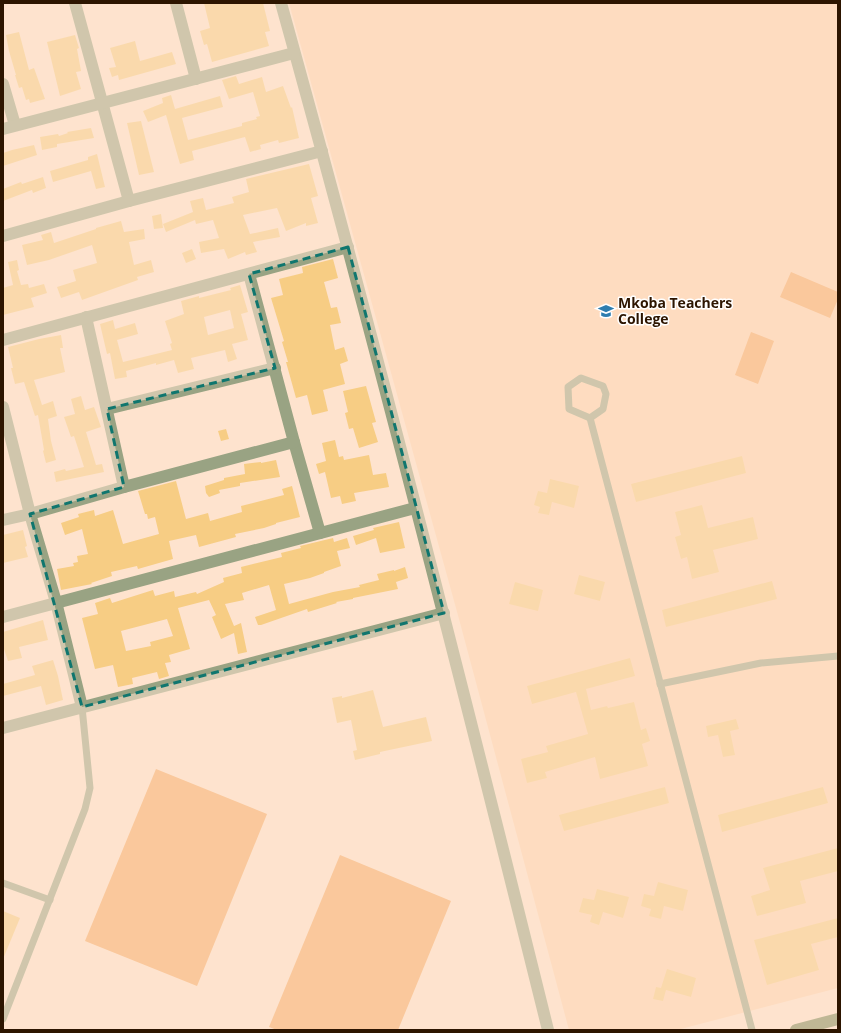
<svg xmlns="http://www.w3.org/2000/svg" width="841" height="1033" viewBox="0 0 841 1033" font-family="'Open Sans',sans-serif">
  <style>
    .built { fill: #ffd3b0 }
    .green { fill: #f6a65f }
    .building { fill: #f7cd84; fill-rule: evenodd }
    .lines { fill: none; stroke-linecap: round; stroke-linejoin: round }
    .lane { stroke: #99a383; stroke-width: 7 }
    .street { stroke: #99a383; stroke-width: 12 }
    .secondary { stroke: #748151; stroke-width: 12 }
    .marked { fill: none; stroke: #0f766e; stroke-width: 3; stroke-dasharray: 8 5; stroke-linejoin: round }
    .labels { text-anchor: middle; stroke-width: 3; stroke-linejoin: round; paint-order: stroke }
    .poi-label { font-size: 14px; font-weight: bold; fill: #2d1500; stroke: #fff; text-anchor: start }
  </style>
  <rect width="100%" height="100%" fill="#fee3ce"/>
  <path class="built" d="M289 3H838V988L677 1030H569L459 619Z"/>
  <g class="green">
    <path d="M791 272 838 292V299L830 318 780 297Z"/>
    <path d="M751 332 774 341 758 384 735 375Z"/>
    <path d="M156 769 267 814 197 986 85 941Z"/>
    <path d="M340 855 451 901 398 1030H277L269 1027Z"/>
  </g>
  <g class="building">
    <path d="M204 3H263L270 31 265 32 269 46 212 62 207 44 204 45 200 31 210 28Z"/>
    <path d="M19 32 29 70 34 68 45 99 30 103 29 99 26 100 22 87 19 88 15 75H16L9 51 6 35Z"/>
    <path d="M75 35 79 48 77 49 81 71 76 72 81 89 60 96 47 42Z"/>
    <path d="M135 41 140 61 172 52 176 64 119 80 118 75 112 77 109 68 116 67 110 48Z"/>
    <path d="M236 76 239 84 262 77 266 92 283 86 291 108 292 107 299 138 279 143 278 140 260 145 261 149 250 152 245 137 192 151 194 160 180 164 166 115 148 122 143 111 163 103 162 98 171 95 175 109 220 96 223 107 182 118 188 140 242 126V123L257 119 256 117 260 116 253 92 229 99 222 80Z"/>
    <path d="M141 121 154 172 139 175 127 123Z"/>
    <path d="M91 128 94 138 57 144V147L42 150 40 137 58 134 59 136 68 133 67 132Z"/>
    <path d="M34 145 37 155 3 166V153L12 150Z"/>
    <path d="M97 154 105 187 96 189 91 171 53 182 50 171 88 160V157Z"/>
    <path d="M309 164 318 196 311 198 318 223 306 226V223L286 231 277 208 243 215 250 234 278 228 280 237 253 242 257 252 246 255 245 252 228 259 224 249 201 253 199 242 219 238 213 220 196 224 195 220 166 232 163 224 193 212 190 201 203 198 206 210 234 203 232 197 249 192 246 179Z"/>
    <path d="M43 177 46 188 33 193 32 190 3 201V189L21 182 22 184Z"/>
    <path d="M161 214 163 228 154 229 152 216Z"/>
    <path d="M121 221 124 232 144 229 145 239 129 242 134 265 151 260 154 272 137 277 138 280 82 300 79 292 61 298 57 287 76 281 73 270 97 263 92 245 49 260 27 265 22 245 43 240 41 235 51 232 54 243 96 229V228Z"/>
    <path d="M192 249 196 259 186 263 182 253Z"/>
    <path d="M333 259 338 278 324 282 331 308 337 307 341 323 330 325 335 350 344 347 348 361 340 364 345 384 323 390 328 411 312 415 307 395 296 398 286 362H288L282 342 284 341 271 298 283 295 279 279 303 273 302 267Z"/>
    <path d="M17 260 19 270 17 271 21 285 28 284 29 288 44 284 47 293 31 298 34 307 3 315V288L13 285 8 262Z"/>
    <path d="M240 285 248 312 241 314 248 340 232 344 237 359 228 362 225 350 191 358 194 369 178 373 174 360 156 365V363L126 371 127 377 115 379 110 353 107 354 100 324 113 320 115 329 135 323 138 334 117 340 123 362 172 350 170 344 172 343 165 321 184 314 181 301 199 296V298L231 290 230 288ZM230 310 234 328 208 335 204 317Z"/>
    <path d="M61 335 63 348H60L65 372 34 380 42 405 53 401 57 416 48 419 51 441 56 460 46 463 43 451 44 450 38 415 35 416 24 382 15 384 11 368H13L8 347 39 339Z"/>
    <path d="M366 386 376 422 372 423 378 442 359 448 353 428 349 429 345 413 348 412 343 391Z"/>
    <path d="M81 396 85 410 94 407 101 427 86 432 96 465 102 464 104 472 56 482 54 472 65 469 66 471 84 467 74 436 71 437 64 417 75 414 71 399Z"/>
    <path d="M226 429 229 439 221 441 218 431Z"/>
    <path d="M335 440 339 457 343 456 344 460 369 455 373 475 386 473 389 487 354 493 356 501 342 504 340 496 331 498 325 472 319 474 316 464 326 461 322 443Z"/>
    <path d="M742 456 746 473 636 502 631 484Z"/>
    <path d="M276 460 280 477 240 483V486L219 490 220 493 209 497 206 493 205 486 224 480V478L245 474 244 464 261 462V463Z"/>
    <path d="M550 479 579 486 574 508 552 502 549 515 538 513 540 507 534 505 538 491 547 493Z"/>
    <path d="M176 481 186 519 208 513 210 521 242 512 241 506 284 495 282 489 292 486 300 517 276 523V524L264 528 235 534 236 537 199 547 196 535 169 541 173 559 138 569 137 566 111 572 112 576 91 583 92 584 61 590 57 569 74 566 73 563 78 562 77 556 88 554 82 529 65 535 61 523 79 517 78 514 94 510 95 516 113 510 123 544 159 534 155 517 148 519 147 514H145L138 491Z"/>
    <path d="M702 505 708 528 753 517 758 539 713 550 719 572 692 579 687 557 681 559 675 537 681 535 675 512Z"/>
    <path d="M399 522 405 548 380 553 376 538 356 545 353 536 374 530 373 528Z"/>
    <path d="M23 530 27 546 25 547 28 557 3 563V535Z"/>
    <path d="M333 538 334 542 347 538 350 548 337 551 341 566 324 572V573L310 578 284 584 289 604 333 592 360 587 359 585 379 580 377 574 394 570V571L405 567 408 578 396 582 398 589 353 598V599L336 602 337 603 308 612 307 609 261 625H258L255 617 276 610 269 585 242 593 244 600 225 604 234 626 241 623 247 652 238 654 234 633 221 639 212 617 216 615 209 600 178 608 190 649 169 655 171 662 165 663 169 676 159 679 157 672 132 678 133 684 118 687 113 665 95 669 82 618 98 614 95 603 110 598 112 603 153 590 155 596 174 591 175 597 196 592 197 594 224 582 223 578 242 573 241 567 282 557 281 553 301 548 300 546ZM167 619 173 636 150 642 151 646 126 651 121 631Z"/>
    <path d="M579 575 605 582 600 601 574 594Z"/>
    <path d="M772 581 777 599 666 627 662 610Z"/>
    <path d="M515 582 543 590 538 611 509 604Z"/>
    <path d="M43 620 48 640 19 647 22 658 8 661 3 646V632Z"/>
    <path d="M630 658 635 676 586 689 591 710 607 706 608 708 634 702 641 730 646 728 650 741 642 744 648 766 600 779 595 757 545 772 547 778 527 783 521 759 548 752 546 746 588 734 576 692 532 704 527 686Z"/>
    <path d="M53 660 58 676 63 700 46 705 41 686 3 696V684L35 675 32 666Z"/>
    <path d="M373 690 383 727 426 717 432 741 380 752V754L355 760 353 751 357 750 351 720 337 723 332 698 342 696V698Z"/>
    <path d="M736 719 739 729 730 731 735 755 723 757 718 735 708 737 706 726Z"/>
    <path d="M665 787 669 803 564 831 559 815Z"/>
    <path d="M823 787 828 803 722 832 718 815Z"/>
    <path d="M838 848V871L800 881 806 903 757 916 751 896 770 890 763 868Z"/>
    <path d="M658 882 688 890 683 911 664 906 661 919 649 916 651 909 641 906 644 894 654 896Z"/>
    <path d="M597 889 629 897 623 918 603 912 599 925 590 922 592 915 579 912 583 898 594 900Z"/>
    <path d="M3 911 20 918 3 959Z"/>
    <path d="M838 918V937L811 944 819 970 767 985 754 940Z"/>
    <path d="M667 969 696 978 691 997 666 990 663 1001 653 999 656 987 661 988Z"/>
  </g>
  <g class="lines">
    <g class="lane">
      <path d="M581 378 603 386 606 394 603 409 590 418 569 409 568 387Z"/>
      <path d="M590 418 752 1030"/>
      <path d="M660 684 761 663 838 656"/>
      <path d="M3 883 50 900"/>
      <path d="M3 1019 85 809 90 788 82 707"/>
    </g>
    <g class="street">
      <path d="M75 3 129 201"/>
      <path d="M176 3 196 79"/>
      <path d="M281 3C376 344 463 687 548 1030"/>
      <path d="M3 84 15 125"/>
      <path d="M3 129 294 53"/>
      <path d="M3 236 129 201 322 151"/>
      <path d="M249 274 294 442 320 533"/>
      <path d="M86 317 124 487"/>
      <path d="M3 340 348 247"/>
      <path d="M3 407 30 514 56 602 82 707"/>
      <path d="M107 409 275 368"/>
      <path d="M3 520 30 514 124 487 294 442"/>
      <path d="M3 617 415 508"/>
      <path d="M3 728 444 613"/>
    </g>
    <path class="secondary" d="M796 1030 838 1019"/>
  </g>
  <path d="M0 0H841V1033H0ZM348 247 444 613 82 707 30 514 124 487 107 409 275 368 249 274Z" fill="#fee3ce" fill-opacity=".55" fill-rule="evenodd"/>
  <path class="marked" d="M348 247 444 613 82 707 30 514 124 487 107 409 275 368 249 274Z"/>
  <defs>
    <g id="university-bare" transform="scale(1.2)"><path d="M0-5L7-2L0 1L-7-2ZM-4 1L0 2.5L4 1V4Q0 6-4 4Z" fill="#2e7daf" stroke="#fff" stroke-width="2.5" paint-order="stroke"/></g>
  </defs>
  <g fill-rule="evenodd">
    <use href="#university-bare" x="606" y="311"/>
  </g>
  <g class="labels">
    <g class="poi-label">
      <text x="618" y="308">Mkoba Teachers<tspan x="618" dy="16">College</tspan></text>
    </g>
  </g>
  <rect width="841" height="1033" fill="none" stroke="#2d1500" stroke-width="8"/>
</svg>
